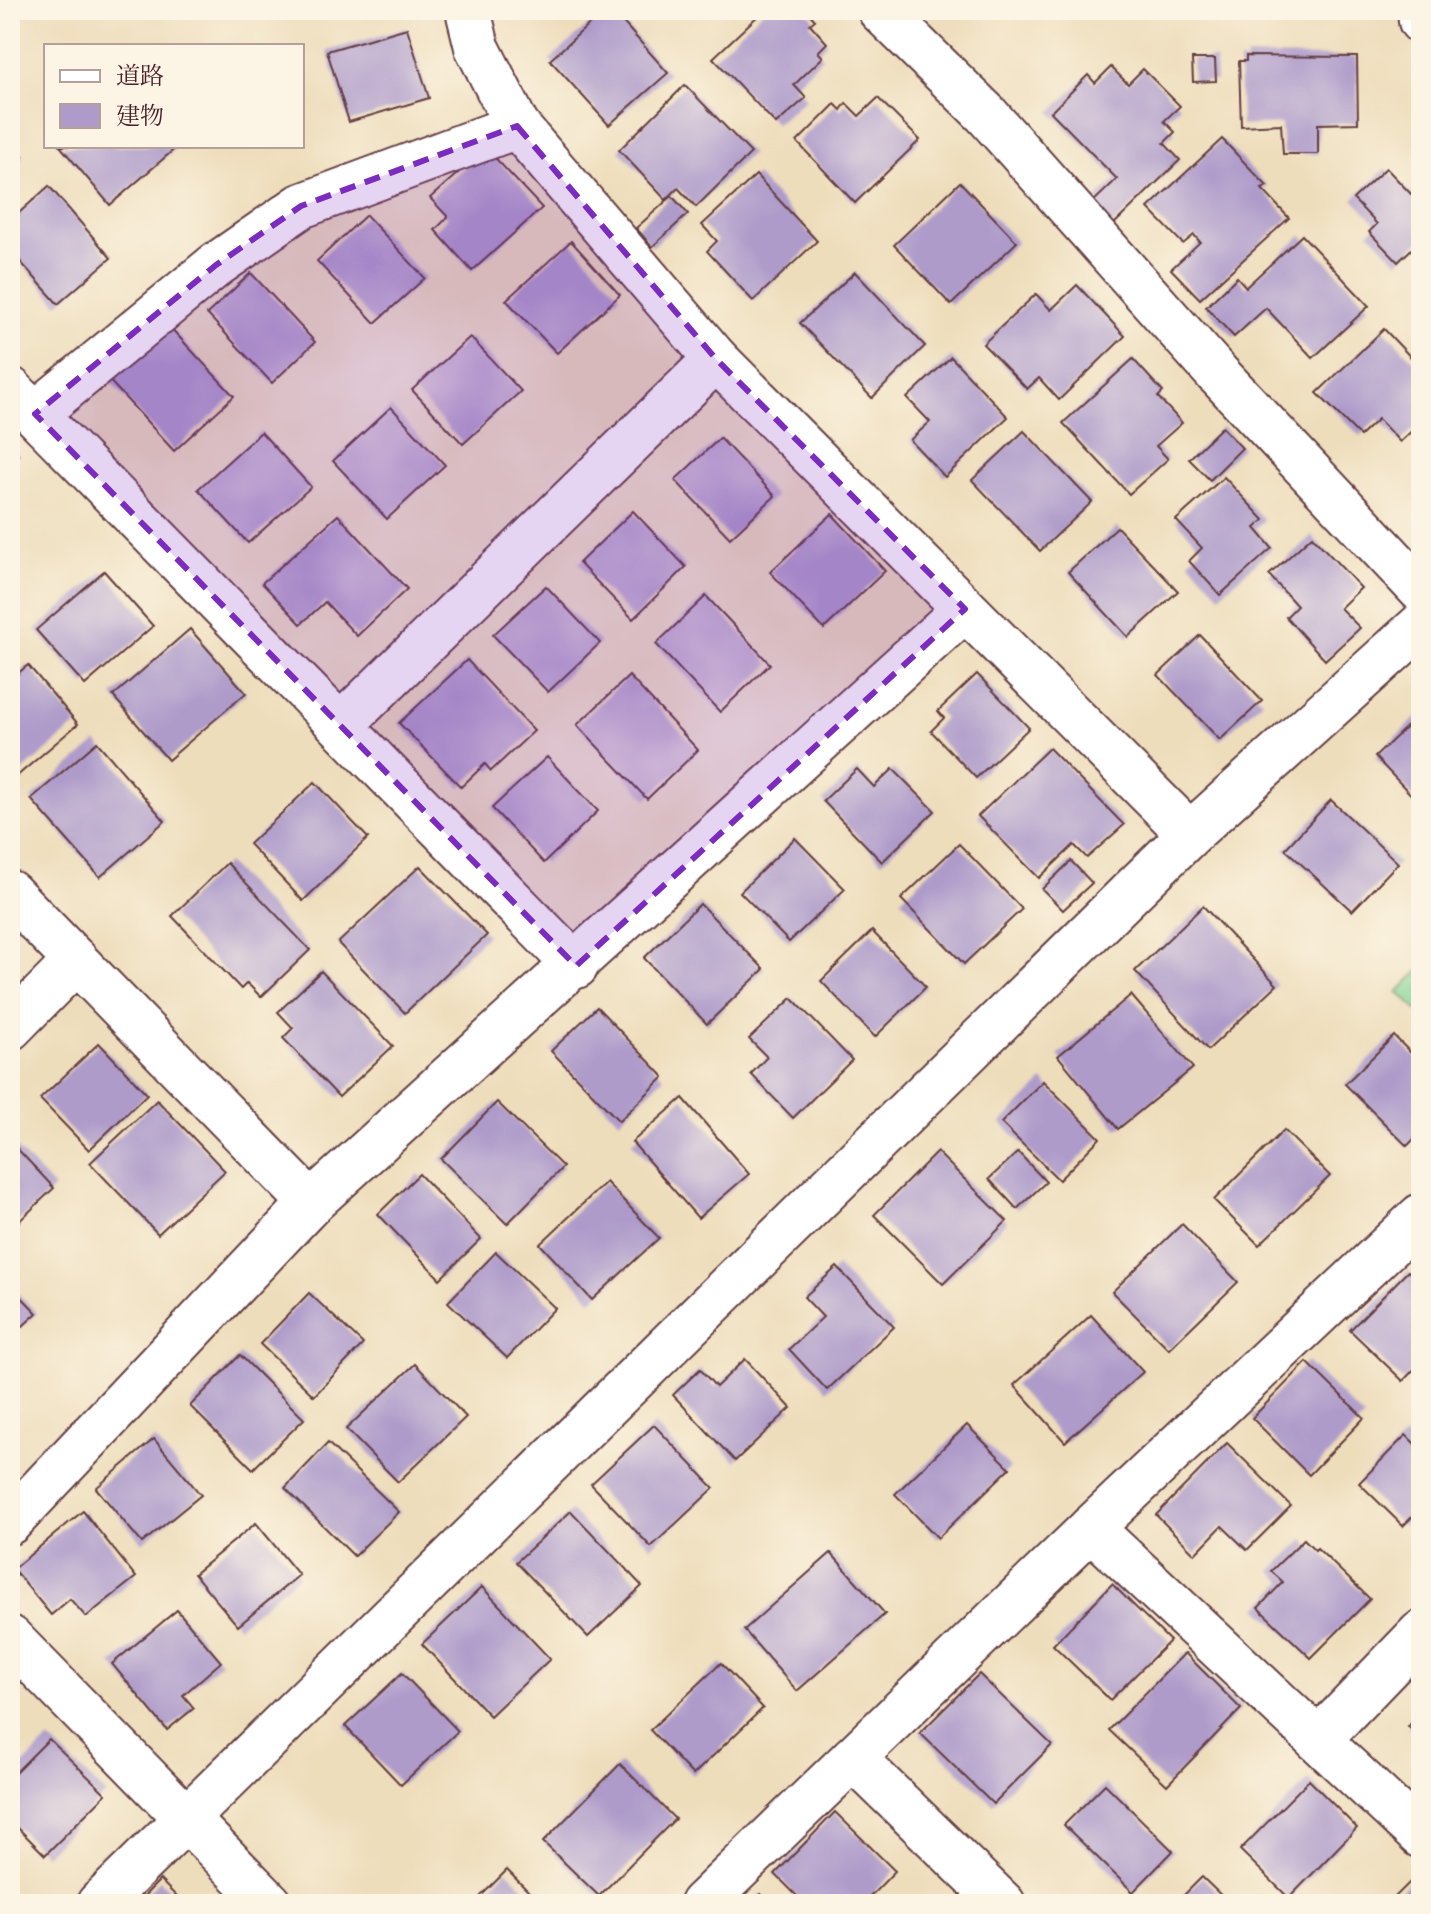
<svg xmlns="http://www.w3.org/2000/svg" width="1431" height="1914" viewBox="0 0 1431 1914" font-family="'IM FELL French Canon','Noto Serif JP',serif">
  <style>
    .green { fill: #83d495; stroke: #667a60; stroke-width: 2 }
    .building { fill: #ae9bca }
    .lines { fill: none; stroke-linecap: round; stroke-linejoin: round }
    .minor-casing { stroke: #633c41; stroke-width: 48 }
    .minor { stroke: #fff; stroke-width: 44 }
    .marked { fill: #7b2cbf; fill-opacity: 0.2; stroke: #7b2cbf; stroke-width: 6; stroke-dasharray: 16 10; stroke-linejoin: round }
  </style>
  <rect width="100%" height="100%" fill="#fcf5e5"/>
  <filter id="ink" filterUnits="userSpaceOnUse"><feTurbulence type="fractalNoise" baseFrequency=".0125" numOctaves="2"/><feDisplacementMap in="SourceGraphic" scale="16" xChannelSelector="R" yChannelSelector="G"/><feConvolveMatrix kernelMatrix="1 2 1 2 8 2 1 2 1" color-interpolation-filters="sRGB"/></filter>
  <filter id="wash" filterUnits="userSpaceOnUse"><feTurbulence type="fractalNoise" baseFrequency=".006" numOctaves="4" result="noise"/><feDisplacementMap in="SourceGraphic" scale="32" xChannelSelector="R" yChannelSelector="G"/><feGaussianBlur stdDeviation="1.8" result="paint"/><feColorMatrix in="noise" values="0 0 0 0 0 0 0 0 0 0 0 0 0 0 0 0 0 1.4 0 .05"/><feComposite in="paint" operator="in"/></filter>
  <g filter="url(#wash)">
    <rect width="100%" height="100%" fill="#edb"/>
    <path class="green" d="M1421 969V1014L1398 992Z"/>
    <g id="blocks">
      <g class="building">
        <path d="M10 10H21L23 15 10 20Z"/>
        <path d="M164 10H258V14L164 15Z"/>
        <path d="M605 10H612L668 73 609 125 550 60Z"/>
        <path d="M764 10H806L815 20 810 24 827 43 818 52 823 57 794 85 806 98 776 124 713 58Z"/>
        <path d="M998 10H1017V15L998 16Z"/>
        <path d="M407 28 429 98 349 122 327 51Z"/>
        <path d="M1246 56 1357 57 1358 123 1318 124V154H1283L1281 124 1241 126 1239 61H1246Z"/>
        <path d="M1192 59H1215L1216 81 1193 82Z"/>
        <path d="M1111 67 1128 84 1143 69 1180 106 1164 121 1175 132 1164 143 1180 160 1112 226 1091 204 1117 179 1051 112 1088 75 1095 83Z"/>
        <path d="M685 85 751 153 696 207 678 188 666 200 619 150Z"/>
        <path d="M878 98 920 140 855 203 797 142 835 104 841 110 846 103 859 116Z"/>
        <path d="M1222 139 1267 186 1262 189 1289 218 1200 299 1171 269 1200 242 1194 235 1183 244 1148 208Z"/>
        <path d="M10 141 23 156 10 167Z"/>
        <path d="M60 146H178L110 205Z"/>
        <path d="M486 148 542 208 472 271 435 230 448 217 430 198Z"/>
        <path d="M1386 168 1411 194 1421 184V240L1398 262 1369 232 1377 224 1353 199Z"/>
        <path d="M756 175 817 241 753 301 707 251 717 241 702 225Z"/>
        <path d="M960 182 1017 242 951 305 894 245Z"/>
        <path d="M49 186 111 258 58 304 10 250V221Z"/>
        <path d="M672 196 688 214 652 247 636 228Z"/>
        <path d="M366 215 425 278 375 323 317 261Z"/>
        <path d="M1302 235 1369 306 1313 358 1266 308 1234 337 1206 307 1237 277 1246 287Z"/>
        <path d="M571 241 620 295 557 353 506 300Z"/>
        <path d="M855 272 925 346 872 398 800 323Z"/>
        <path d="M251 273 315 342 272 383 207 314Z"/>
        <path d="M1077 285 1125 336 1059 400 1039 378 1027 389 983 344 1036 294 1051 310Z"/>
        <path d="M167 324 234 396 174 451 108 379Z"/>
        <path d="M1384 329 1421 368V422L1400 442 1378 419 1360 436 1317 393Z"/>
        <path d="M470 337 521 391 463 444 412 390Z"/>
        <path d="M951 357 1008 417 945 477 910 440 930 422 907 398Z"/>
        <path d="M1133 359 1163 392 1158 397 1182 423 1156 446 1168 459 1129 494 1063 423Z"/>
        <path d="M391 407 445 465 387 519 333 461Z"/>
        <path d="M1222 427 1242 448 1210 480 1189 459Z"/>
        <path d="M1024 431 1092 502 1040 551 972 480Z"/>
        <path d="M261 432 311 487 248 543 198 489Z"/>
        <path d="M720 438 775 496 730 538 675 480Z"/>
        <path d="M10 447 18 455 10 462Z"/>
        <path d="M1224 477 1264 520 1255 528 1272 548 1220 595 1189 561 1202 548 1176 520Z"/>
        <path d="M633 511 686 567 633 619 579 563Z"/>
        <path d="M832 514 885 571 824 629 770 572Z"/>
        <path d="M338 515 407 589 357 636 325 602 301 624 262 583Z"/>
        <path d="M1117 527 1178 591 1128 637 1068 572Z"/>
        <path d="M1312 536 1361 588 1340 608 1360 628 1325 660 1286 617 1297 606 1269 575Z"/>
        <path d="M104 571 153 626 85 685 36 630Z"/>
        <path d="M546 586 600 643 548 692 493 635Z"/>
        <path d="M706 596 770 664 720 712 656 644Z"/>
        <path d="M190 629 246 693 168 760 113 696Z"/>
        <path d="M1200 635 1262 701 1220 740 1158 675Z"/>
        <path d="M467 660 534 731 491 771 485 764 461 787 399 723Z"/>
        <path d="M28 665 78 724 10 782V680Z"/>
        <path d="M977 674 1029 728 976 778 931 731 944 718 938 711Z"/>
        <path d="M629 676 698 750 647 799 577 725Z"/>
        <path d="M1421 713V805L1375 757Z"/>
        <path d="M97 742 165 821 100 877 31 799Z"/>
        <path d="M1049 748 1124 825 1087 858 1074 845 1039 878 978 816Z"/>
        <path d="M547 757 598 811 544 863 492 808Z"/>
        <path d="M857 769 874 787 893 769 935 811 882 862 823 801Z"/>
        <path d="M315 782 368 838 303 901 249 844Z"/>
        <path d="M1331 800 1398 863 1352 911 1285 849Z"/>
        <path d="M795 838 845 889 789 942 740 892Z"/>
        <path d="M959 844 1022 909 964 964 901 899Z"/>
        <path d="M1071 861 1092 883 1063 910 1042 889Z"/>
        <path d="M227 863 310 950 261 997 247 983 241 989 172 916Z"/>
        <path d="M420 866 487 935 405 1013 338 943Z"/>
        <path d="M700 904 764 969 707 1024 644 958Z"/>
        <path d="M1203 906 1277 985 1208 1050 1135 971Z"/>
        <path d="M872 931 926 987 875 1037 821 981Z"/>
        <path d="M321 971 393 1046 339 1097 283 1038 293 1028 278 1012Z"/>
        <path d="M1131 995 1193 1068 1118 1129 1058 1056Z"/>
        <path d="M792 998 852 1060 793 1118 751 1074 767 1057 749 1039Z"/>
        <path d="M597 1007 664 1077 619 1121 551 1051Z"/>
        <path d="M1394 1036 1421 1063V1132L1407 1146 1345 1084Z"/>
        <path d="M99 1043 147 1094 89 1150 40 1099Z"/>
        <path d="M1043 1081 1100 1138 1059 1180 1001 1123Z"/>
        <path d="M683 1098 749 1174 698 1218 632 1142Z"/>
        <path d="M157 1100 225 1171 158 1234 90 1163Z"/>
        <path d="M497 1102 563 1167 507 1224 441 1159Z"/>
        <path d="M1284 1130 1330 1176 1259 1245 1214 1200Z"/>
        <path d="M10 1141 54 1188 10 1230Z"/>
        <path d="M937 1152 1007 1221 943 1284 874 1215Z"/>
        <path d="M1018 1152 1046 1182 1017 1209 989 1179Z"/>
        <path d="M419 1174 481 1239 440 1279 378 1214Z"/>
        <path d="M606 1182 659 1238 592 1300 540 1244Z"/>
        <path d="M1182 1224 1238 1282 1169 1349 1112 1292Z"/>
        <path d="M496 1252 555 1308 507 1358 448 1302Z"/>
        <path d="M837 1267 894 1327 827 1390 789 1349 823 1317 804 1297Z"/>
        <path d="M1408 1271 1421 1284V1362L1403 1381 1350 1330Z"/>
        <path d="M10 1285 37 1313 10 1338Z"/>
        <path d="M309 1293 363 1344 314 1396 260 1344Z"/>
        <path d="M1091 1315 1143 1372 1065 1442 1014 1385Z"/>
        <path d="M240 1355 304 1419 253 1469 190 1406Z"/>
        <path d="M745 1359 791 1408 735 1461 673 1395 700 1369 716 1387Z"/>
        <path d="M1307 1362 1364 1418 1309 1475 1252 1418Z"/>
        <path d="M415 1364 466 1417 398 1482 346 1429Z"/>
        <path d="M654 1425 714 1488 651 1547 591 1484Z"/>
        <path d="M967 1425 1010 1468 938 1538 895 1494Z"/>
        <path d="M1406 1435 1421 1450V1508L1403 1526 1359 1483Z"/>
        <path d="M154 1439 201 1495 142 1543 96 1488Z"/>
        <path d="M328 1443 399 1512 354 1556 285 1488Z"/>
        <path d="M1227 1443 1291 1506 1247 1550 1222 1526 1195 1554 1156 1515Z"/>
        <path d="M83 1511 136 1577 86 1617 70 1599 51 1615 13 1569Z"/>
        <path d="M571 1511 642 1586 588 1637 516 1562Z"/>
        <path d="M256 1523 299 1575 238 1626 194 1574Z"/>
        <path d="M1304 1539 1315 1550 1317 1548 1370 1599 1311 1658 1258 1608 1283 1582 1271 1571Z"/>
        <path d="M831 1553 885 1614 797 1691 744 1630Z"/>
        <path d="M1112 1584 1170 1641 1110 1700 1053 1645Z"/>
        <path d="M482 1587 550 1659 490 1716 422 1644Z"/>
        <path d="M177 1610 221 1662 183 1695 194 1708 167 1730 112 1664Z"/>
        <path d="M1185 1653 1241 1709 1167 1785 1109 1730Z"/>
        <path d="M721 1663 763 1708 693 1775 650 1730Z"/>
        <path d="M402 1673 458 1731 401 1785 345 1726Z"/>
        <path d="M979 1674 1052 1745 993 1804 920 1733Z"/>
        <path d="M1421 1714V1740L1408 1726Z"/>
        <path d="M10 1716 19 1725 10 1735Z"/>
        <path d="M49 1739 106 1794 45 1855 10 1820V1778Z"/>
        <path d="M620 1764 675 1819 599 1896 543 1842Z"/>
        <path d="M1309 1780 1357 1828 1289 1898 1240 1850Z"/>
        <path d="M1105 1784 1173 1851 1133 1892 1064 1825Z"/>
        <path d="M835 1812 895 1871 863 1904H805L775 1874Z"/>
        <path d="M507 1870 541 1904H473Z"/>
        <path d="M1202 1877 1230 1904H1175Z"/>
        <path d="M1415 1877 1421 1882V1904H1388Z"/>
        <path d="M160 1880 184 1904H136Z"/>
        <path d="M761 1894 771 1904H752Z"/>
      </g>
    </g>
  </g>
  <g filter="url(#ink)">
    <use href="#blocks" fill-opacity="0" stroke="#633c41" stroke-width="2"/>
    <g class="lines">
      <g class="minor-casing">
        <g id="minor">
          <path d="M468 10 477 47 517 126 716 359 1190 834"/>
          <path d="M880 10 986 114 1216 372 1421 590"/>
          <path d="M1420 10 1421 21"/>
          <path d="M10 389 576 966"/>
          <path d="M35 414 216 265 301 206 517 126"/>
          <path d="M341 725 716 359"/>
          <path d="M10 893 311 1203"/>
          <path d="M10 1028 76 961"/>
          <path d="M10 1522 311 1203 965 609"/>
          <path d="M1091 1528 1421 1836"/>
          <path d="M10 1638 270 1904"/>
          <path d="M1318 1740 1421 1633"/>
          <path d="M853 1758 1003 1904"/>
          <path d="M99 1904 1190 834 1421 625"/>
          <path d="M702 1904 1091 1528 1421 1216"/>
        </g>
      </g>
      <use href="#minor" class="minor"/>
    </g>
  </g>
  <path class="marked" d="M517 126 716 359 965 609 576 966 35 414 216 265 301 206Z"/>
  <rect width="1431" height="1914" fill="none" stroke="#fcf5e5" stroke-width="40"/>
  <rect x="44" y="44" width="260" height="104" fill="#fcf5e5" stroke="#b59f9b" stroke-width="2"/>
  <rect x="60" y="70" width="40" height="12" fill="#ffffff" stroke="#b59f9b" stroke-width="2"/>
  <text x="116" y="84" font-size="24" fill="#4a1f2b">道路</text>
  <rect x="60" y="104" width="40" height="24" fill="#ae9bca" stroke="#b59f9b" stroke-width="2"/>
  <text x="116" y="124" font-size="24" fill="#4a1f2b">建物</text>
</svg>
